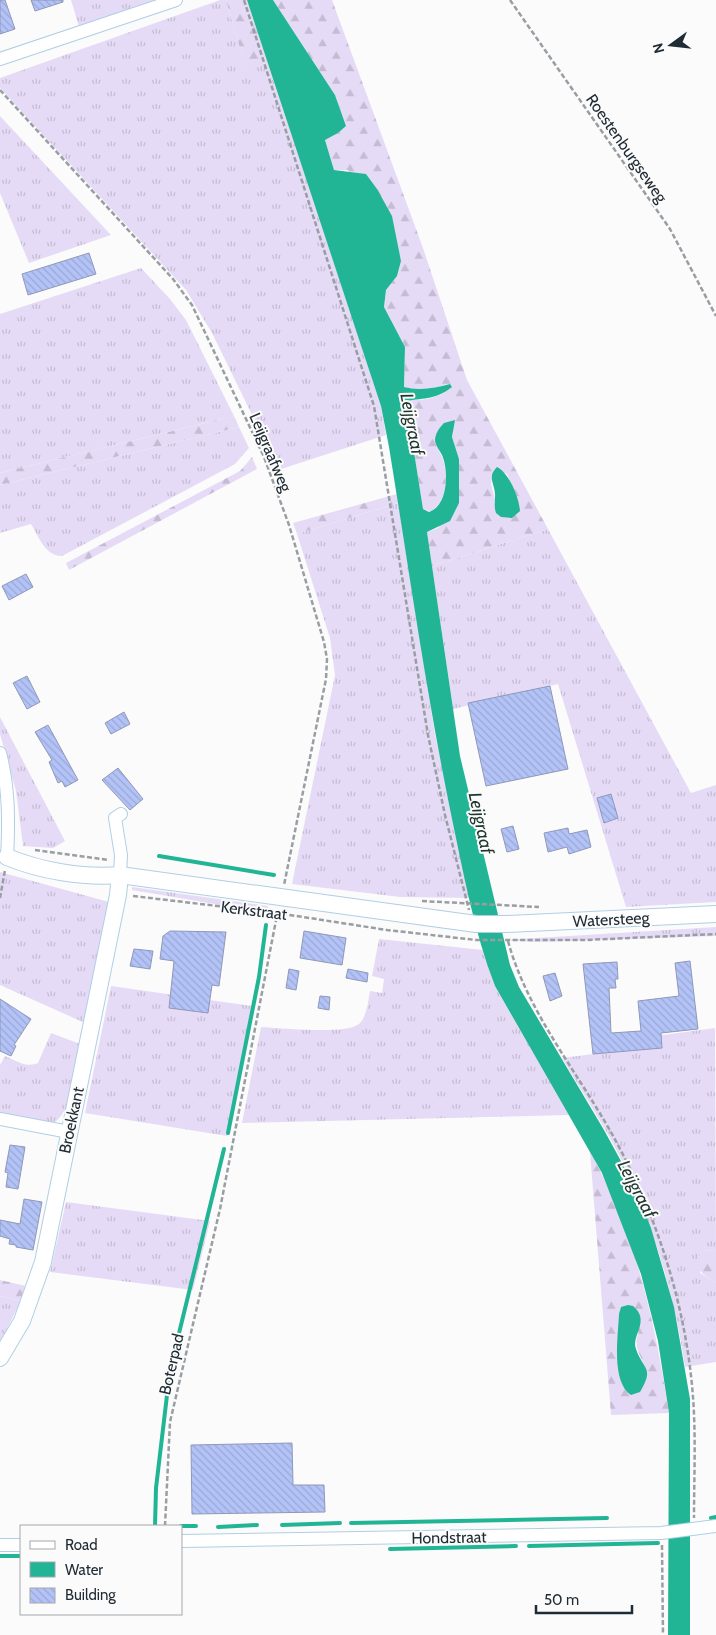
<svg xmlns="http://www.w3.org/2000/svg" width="716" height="1635" viewBox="0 0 716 1635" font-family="Cabin,sans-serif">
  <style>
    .grass { fill: url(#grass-tufts) }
    .forest { fill: url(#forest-firs); fill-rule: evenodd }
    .water { fill: #22b595 }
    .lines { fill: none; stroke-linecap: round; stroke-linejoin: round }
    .stream { stroke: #22b595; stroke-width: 4 }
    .building { fill: url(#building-back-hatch); stroke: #8f98b7 }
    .minor-casing { stroke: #afcfe5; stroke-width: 14 }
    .tertiary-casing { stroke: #afcfe5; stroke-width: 18 }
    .path { stroke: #999ea3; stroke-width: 2.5; stroke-dasharray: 5 2.5; stroke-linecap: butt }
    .minor { stroke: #fff; stroke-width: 12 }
    .tertiary { stroke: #fff; stroke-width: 16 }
    .labels { text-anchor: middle; stroke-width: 4; stroke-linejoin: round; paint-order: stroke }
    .street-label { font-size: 16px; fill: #202c35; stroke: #fbfbfb }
    .water-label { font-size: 18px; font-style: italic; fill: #1f362f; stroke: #fbfbfb }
  </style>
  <defs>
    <pattern id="grass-tufts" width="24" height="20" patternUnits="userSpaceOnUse" patternTransform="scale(1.25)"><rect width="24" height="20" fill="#e6dbf6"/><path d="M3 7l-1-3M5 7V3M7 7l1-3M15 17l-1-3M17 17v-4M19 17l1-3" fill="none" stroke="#c5bcd4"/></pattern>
    <pattern id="forest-firs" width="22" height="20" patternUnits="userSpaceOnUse" patternTransform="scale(1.25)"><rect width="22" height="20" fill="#e6dbf6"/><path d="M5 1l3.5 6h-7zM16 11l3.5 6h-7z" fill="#c5bcd4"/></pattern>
    <pattern id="building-back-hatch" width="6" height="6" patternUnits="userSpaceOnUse" patternTransform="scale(1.25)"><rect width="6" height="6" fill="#b3c3f7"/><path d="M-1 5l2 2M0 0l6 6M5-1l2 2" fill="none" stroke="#9aa8d4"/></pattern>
  </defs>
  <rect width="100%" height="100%" fill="#fbfbfb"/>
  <g class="grass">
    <path d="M71 0H158L79 27Z"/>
    <path d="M220 0H226L246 68 268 64 366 359 381 406 386 435 275 471 257 425 212 333 186 290 0 88V78Z"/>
    <path d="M0 116 111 235 29 263 0 193Z"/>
    <path d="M141 268 170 299 186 320 234 416 0 473V314Z"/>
    <path d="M239 427 249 448 235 464 62 556C45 556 39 537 31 524L0 533V485Z"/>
    <path d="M398 503 435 734 471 898 400 897 292 884 335 675 330 638 297 534Z"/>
    <path d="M548 529 691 793 716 785V902L626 907 558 684 453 709 432 566Z"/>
    <path d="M0 717 65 841 53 848 23 846 16 791 0 734Z"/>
    <path d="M0 872 109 902 85 1023 0 985Z"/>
    <path d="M132 887 268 906V913L132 890Z"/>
    <path d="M716 927V936L535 942 504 940Z"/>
    <path d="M379 939 483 950 495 986 569 1115 242 1123 261 1027C280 1028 346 1035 359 1024 367 1017 368 1001 370 991L382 993 384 979 372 976Z"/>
    <path d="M111 986 252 1006 227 1136 85 1113Z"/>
    <path d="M715 1028 716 1250 704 1251 700 1273 716 1283V1362L685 1367C676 1304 658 1242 633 1184 614 1140 586 1099 562 1058L649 1047 648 1037Z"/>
    <path d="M51 1033 80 1044C75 1070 75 1111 50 1126L0 1117V1065L5 1056C17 1061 26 1068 38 1063Z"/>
    <path d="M66 1202 210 1221 193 1290 50 1272Z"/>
    <path d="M0 1296 21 1301 0 1342Z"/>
  </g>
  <g class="forest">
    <path d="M226 0H247L268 64 246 69Z"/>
    <path d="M273 0H332L423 248 467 380 548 529 432 566 427 532 438 528 459 503V459L452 437 454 432 438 449C449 467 450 498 431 512L423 509 406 400C422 400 436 400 449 389V384C435 388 419 391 404 387L405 347 384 307 386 290 397 276 401 261 396 243 348 170H334L325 140 338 133 346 126 335 95ZM494 469 507 474 515 492 495 499 491 484Z"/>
    <path d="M234 416 239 427 0 485V473Z"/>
    <path d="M252 457 257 469 69 570 66 563 240 471Z"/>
    <path d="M397 494 398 503 297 534 293 523Z"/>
    <path d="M590 1152C636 1233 655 1323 669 1413L611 1415ZM639 1332C631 1349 644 1358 647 1374L622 1385 618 1343Z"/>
    <path d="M716 1250V1283C703 1275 697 1272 698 1257L704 1251Z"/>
    <path d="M0 1280 26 1286 21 1301 0 1296Z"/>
  </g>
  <g class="water">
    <path d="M247 0H273L335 95 346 126 338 133 325 140 334 170 366 174 377 189 392 216 401 261 397 276 386 290 384 307 405 347 404 387C419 391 435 388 450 384L452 387C437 399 425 398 406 401L423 509 429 512C448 506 449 471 442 455 440 451 436 446 435 441 435 434 439 428 444 423L455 420 452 437 459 459V503L450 521 427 532 460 756 510 965 519 987 604 1130 633 1183 651 1228 674 1307 690 1399V1635H668L669 1413 658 1341 641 1274 602 1173 495 986C474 932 463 871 451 814 426 692 409 570 389 447L381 406Z"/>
    <path d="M497 467C509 473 519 497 520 511L512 518 501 517 496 513C494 507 495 503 495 497 496 485 486 477 497 467Z"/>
    <path d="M628 1305 633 1306C651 1321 631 1335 636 1349 643 1370 655 1367 640 1392L631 1395C611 1382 618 1336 619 1314L621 1307Z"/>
  </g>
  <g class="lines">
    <g class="stream">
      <path d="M159 856 274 875"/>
      <path d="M228 1133 259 977 266 925"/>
      <path d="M711 1518 716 1517"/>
      <path d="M351 1523 607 1518"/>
      <path d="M282 1525 340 1523"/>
      <path d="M155 1526 156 1488 170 1370 224 1149"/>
      <path d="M181 1526H196"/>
      <path d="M218 1527 257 1525"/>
      <path d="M529 1546 658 1543"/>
      <path d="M390 1549 516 1546"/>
      <path d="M0 1556H21"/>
    </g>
  </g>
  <g class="building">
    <path d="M0 0H5L15 29 0 34Z"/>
    <path d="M31 0H63V2L35 11Z"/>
    <path d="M89 253 96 274 28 295 22 274Z"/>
    <path d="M26 574 33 587 9 600 2 586Z"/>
    <path d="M27 676 40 702 27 709 13 683Z"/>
    <path d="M550 686 568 769 486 786 468 703Z"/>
    <path d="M124 712 130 724 111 734 105 723Z"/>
    <path d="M48 725 78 780 65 787 62 781 58 783 49 762 52 760 35 732Z"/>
    <path d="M118 768 143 799 130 810 102 780Z"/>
    <path d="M611 794 618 818 604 823 597 798Z"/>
    <path d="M513 826 519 849 507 852 501 829Z"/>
    <path d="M568 828 569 834 587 830 591 847 569 854 567 847 548 852 544 833Z"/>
    <path d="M170 931 226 932 219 986 212 985 208 1013 169 1008 174 961 160 959 163 936Z"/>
    <path d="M304 931 346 938 342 965 300 958Z"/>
    <path d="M134 949 153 951 150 969 130 966Z"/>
    <path d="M690 961 698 1029 661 1033 662 1048 593 1054 583 964 617 962 618 979H615L616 988H609L611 1033 641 1031 638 1001 679 996 675 963Z"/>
    <path d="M289 969 299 971 296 990 286 988Z"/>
    <path d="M348 969 368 973 367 982 346 978Z"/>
    <path d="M555 973 562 996 550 1001 543 976Z"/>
    <path d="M320 996 330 997 329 1010 318 1008Z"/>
    <path d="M0 999 31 1019 14 1045 16 1046 11 1056 0 1051Z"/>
    <path d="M10 1145 25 1147 18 1189 6 1187 8 1173 5 1172Z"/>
    <path d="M24 1199 42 1202 33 1250 16 1247V1245L9 1244 10 1239 0 1236V1220L20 1224Z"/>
    <path d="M292 1443 293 1485H324L325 1512 192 1514 191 1445Z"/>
  </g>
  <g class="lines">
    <g class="minor-casing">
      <g id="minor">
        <path d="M0 59 176 0"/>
        <path d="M0 753C9 788 9 821 7 857"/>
        <path d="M120 875 121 855 115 818 121 814"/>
        <path d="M0 1119 69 1132"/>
        <path d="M181 1541 661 1533 716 1526"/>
        <path d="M0 1545H21"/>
      </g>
    </g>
    <g class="tertiary-casing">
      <g id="tertiary">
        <path d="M7 857C41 871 83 878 120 875L476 924H506L716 914"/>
        <path d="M0 1358 22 1321 43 1262 118 895 120 875"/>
      </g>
    </g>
    <g class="path">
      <path d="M244 0 374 406 428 735 445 815 469 910"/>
      <path d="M510 0 670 229 716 316"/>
      <path d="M0 90 173 279 192 305 264 457 289 525 324 642 327 659 326 679 284 885"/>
      <path d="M35 850 109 860"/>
      <path d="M133 896 277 913 387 930 476 940H586L716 934"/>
      <path d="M0 898 5 870"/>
      <path d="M422 901 539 907"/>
      <path d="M508 941C526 1008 574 1068 608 1127 655 1209 686 1303 693 1397 696 1437 694 1478 694 1518"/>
      <path d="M165 1526 170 1422 220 1209 278 910"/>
      <path d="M662 1545 663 1635"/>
    </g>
    <use href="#minor" class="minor"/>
    <use href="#tertiary" class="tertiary"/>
  </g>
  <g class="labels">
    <g class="street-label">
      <text transform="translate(627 148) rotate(55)" y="6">Roestenburgseweg</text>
      <text transform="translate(271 452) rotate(67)" y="6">Leijgraafweg</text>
      <text transform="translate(254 910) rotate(7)" y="6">Kerkstraat</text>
      <text transform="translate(611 919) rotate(-3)" y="6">Watersteeg</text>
      <text transform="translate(71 1120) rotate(-78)" y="6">Broekkant</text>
      <text transform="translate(171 1364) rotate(-77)" y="6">Boterpad</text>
      <text transform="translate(449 1537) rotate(-1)" y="6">Hondstraat</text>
    </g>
    <g class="water-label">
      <text transform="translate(412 424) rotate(79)" y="6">Leijgraaf</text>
      <text transform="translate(481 823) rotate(78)" y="6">Leijgraaf</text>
      <text transform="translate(637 1189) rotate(62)" y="6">Leijgraaf</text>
    </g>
  </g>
  <rect x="20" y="1525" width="162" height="90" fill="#fbfbfb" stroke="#a3a8ac"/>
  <rect x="30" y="1541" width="25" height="8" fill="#ffffff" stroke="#a3a8ac"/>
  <text x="65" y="1550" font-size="15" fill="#202c35">Road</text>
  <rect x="30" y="1562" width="25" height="15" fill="#22b595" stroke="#a3a8ac"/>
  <text x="65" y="1575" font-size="15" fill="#202c35">Water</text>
  <rect x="30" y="1588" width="25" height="15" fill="url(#building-back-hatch)" stroke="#a3a8ac"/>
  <text x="65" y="1600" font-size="15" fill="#202c35">Building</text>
  <g transform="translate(671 45) rotate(255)" stroke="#fbfbfb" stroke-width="4" paint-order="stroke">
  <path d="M0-4L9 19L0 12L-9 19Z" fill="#202c35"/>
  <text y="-8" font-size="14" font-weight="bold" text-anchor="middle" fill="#202c35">N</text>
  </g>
  <path d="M536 1605v8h96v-8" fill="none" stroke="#202c35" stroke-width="2.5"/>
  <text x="544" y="1605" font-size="15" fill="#202c35" stroke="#fbfbfb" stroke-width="4" paint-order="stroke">50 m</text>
</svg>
